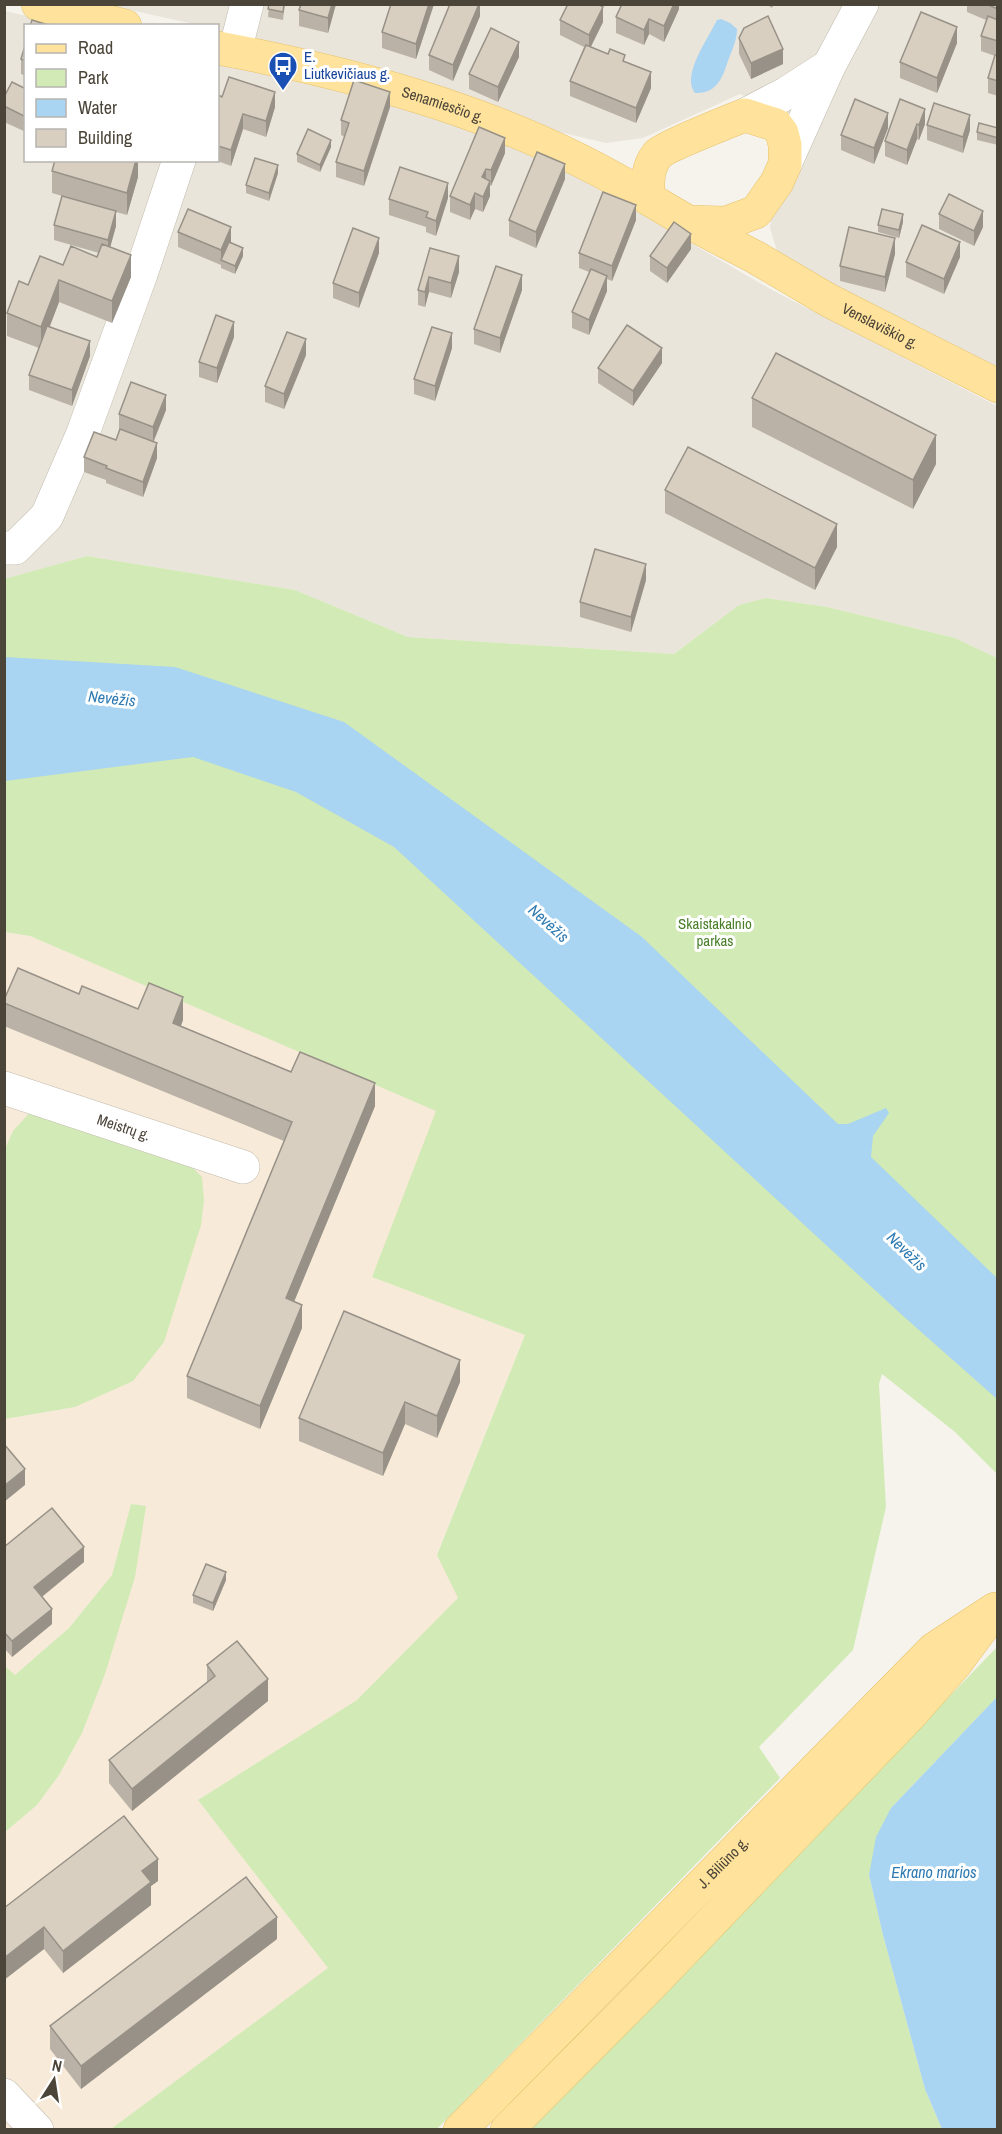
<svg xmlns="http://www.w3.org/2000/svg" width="1002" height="2134" viewBox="0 0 1002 2134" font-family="'Archivo Narrow',sans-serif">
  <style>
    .residential { fill: #eae5da }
    .commercial { fill: #f7ead8 }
    .green { fill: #d2eab5 }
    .water { fill: #a9d4f2 }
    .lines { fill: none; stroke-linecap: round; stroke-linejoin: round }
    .minor-casing { stroke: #c2bbae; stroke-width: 34 }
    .major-casing { stroke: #e6c16a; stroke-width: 34 }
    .minor { stroke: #fff; stroke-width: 33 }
    .major { stroke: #ffe39c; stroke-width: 33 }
    .wall { fill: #bab2a6 }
    .shaded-wall { fill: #979187 }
    .building { fill: #d8cfc1; stroke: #979187; stroke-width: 1.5 }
    .labels { text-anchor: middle; stroke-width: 6; stroke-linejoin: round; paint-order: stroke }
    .transit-label { font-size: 15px; fill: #164399; stroke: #fff; text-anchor: start }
    .street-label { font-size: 15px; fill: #4b4439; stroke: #fff }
    .park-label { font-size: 15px; fill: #4a7f2a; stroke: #fff }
    .water-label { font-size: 16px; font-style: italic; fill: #2e7ab2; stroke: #fff }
  </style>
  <rect width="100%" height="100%" fill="#f6f3ec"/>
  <g class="residential">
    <path d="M108 5H997V368L789 262 777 251 770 228 772 213 816 124 740 94 643 138 606 143 559 132 453 92 218 31V26L198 25Z"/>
    <path d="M5 11 67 25 26 26V160H218V61L369 94 463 126 573 175 772 290 997 406V658L955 638 827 607 766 598 739 605 674 654 408 637 295 590 87 556 5 579Z"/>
  </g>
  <path class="commercial" d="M5 932 30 936 437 1111 372 1277 525 1335 437 1554 459 1598 357 1700 198 1800 329 1968 111 2129H5V1832L37 1805 59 1775 82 1733 105 1674 146 1506 131 1504 112 1575 69 1628 15 1675 4 1666 5 1419 75 1407 13 1131 5 1151Z"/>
  <g class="green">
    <path d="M87 556 295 590 408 637 674 654 739 605 766 598 827 607 955 638 997 658V1474L955 1432 882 1374 879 1384 886 1507 853 1650 759 1747 780 1778 437 2129H111L328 1968 198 1800 357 1700 458 1598 437 1555 525 1335 372 1277 436 1111 30 936 5 932 4 579Z"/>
    <path d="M34 1108 182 1157 202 1177 204 1200 201 1225 164 1342 133 1381 75 1407 5 1419 4 1151 13 1131Z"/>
    <path d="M131 1504 146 1506 135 1577 105 1674 82 1733 59 1775 37 1805 5 1832V1666L15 1675 69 1628 112 1575Z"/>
    <path d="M997 1647V1697L891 1808 869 1875 883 1935 925 2089 942 2129 529 2130 662 1995Z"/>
  </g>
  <g class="water">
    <path d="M721 19 730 23 737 29C737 39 733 48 729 58 723 76 718 94 695 93 681 75 708 39 717 20Z"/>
    <path d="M5 657 175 667 344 722 642 937 838 1124H848L886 1108 889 1113 873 1136 871 1157 997 1278V1399L902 1315 394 847 296 792 193 757 5 781Z"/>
    <path d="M997 1697V2129H942L925 2089 883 1935 869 1875 876 1837 891 1808Z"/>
  </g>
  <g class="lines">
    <g class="minor-casing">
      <g id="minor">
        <path d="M235 51 247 4"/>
        <path d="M745 115 787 93 829 66"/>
        <path d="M785 164 829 66 862 4"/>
        <path d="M4 548H15L47 516 83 433 141 274 179 160"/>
        <path id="s1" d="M4 1088 243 1167"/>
        <path d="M4 2095 37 2130"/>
      </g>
    </g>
    <g class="major-casing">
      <g id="major">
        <path d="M38 4 125 26"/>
        <path id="s2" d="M218 48C367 76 519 118 649 199"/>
        <path d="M745 115 776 125 782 133 785 145V164L777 182 756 212 726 223 688 222 649 199C647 183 647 167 658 154 666 146 730 121 745 115Z"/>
        <path id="s3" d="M692 224 755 257 828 300 998 386"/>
        <path id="s4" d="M460 2130 934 1649 995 1609"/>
        <path d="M507 2130 651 1985 912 1713 956 1663 984 1625"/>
      </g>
    </g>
    <use href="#minor" class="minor"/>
    <use href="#major" class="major"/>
  </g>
  <g class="wall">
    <path d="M269 4H285L283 20 268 17Z"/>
    <path d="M301 4H336L328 33 299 26V10Z"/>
    <path d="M391 4H434L416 59 382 48V32Z"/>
    <path d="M480 4V16L453 81 429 70V55Z"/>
    <path d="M679 4V9L664 42 649 34 644 45 616 33V17Z"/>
    <path d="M766 4H774L772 8Z"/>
    <path d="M967 4H998V96L988 93V78L995 56 981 51V36L986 20 967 12Z"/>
    <path d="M560 20 603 22 591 47 625 62 651 88 636 123 570 96V81L584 47 560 35Z"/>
    <path d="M739 38 783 64 751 79 739 54Z"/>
    <path d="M26 42V76L21 74V59Z"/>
    <path d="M957 43 937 93 900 78V62Z"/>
    <path d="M519 57 498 102 469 89V74Z"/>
    <path d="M26 89V132L4 122V97Z"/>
    <path d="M218 95 275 107 266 137 243 129 231 166 215 160H218Z"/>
    <path d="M900 99 925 124 919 140 917 139 907 165 885 156V141Z"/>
    <path d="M390 107 364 186 336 177V162L345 137 341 135V120Z"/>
    <path d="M927 125 970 130 963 153 927 140Z"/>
    <path d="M888 128 874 164 841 150V135Z"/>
    <path d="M998 128V145L977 140V132Z"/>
    <path d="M331 147 320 172 297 162V154Z"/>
    <path d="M505 153 491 186 490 185V196L483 212 475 209 470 220 450 212V196Z"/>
    <path d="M55 160H142L141 162 138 161V177L127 215 116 212V226L110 247 131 277 112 323 59 302 50 326 90 356 72 406 29 390V375L39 348 7 336V313L28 285 63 265 97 257 99 253 54 240V225L62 196 52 193V171Z"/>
    <path d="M278 173 269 201 246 193V185Z"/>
    <path d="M565 179 536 248 509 236V220Z"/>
    <path d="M448 198 436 236 426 232V227L389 215V199Z"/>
    <path d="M939 214 983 227 974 246 939 229Z"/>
    <path d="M636 220 612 281 607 279V291L589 335 572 328V312L589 272 579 268V253Z"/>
    <path d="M903 222 899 238 878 232V225Z"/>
    <path d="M178 232 231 242 243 256 235 274 221 268V264V265L178 247Z"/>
    <path d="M430 248 459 272 451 298 429 292 425 307 418 305V290Z"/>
    <path d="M691 249 667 283 650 271V256Z"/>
    <path d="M379 253 359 308 333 298V283Z"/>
    <path d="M895 254 885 292 840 281V266Z"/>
    <path d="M960 257 944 294 906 277V262Z"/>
    <path d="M522 290 500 353 474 344V329Z"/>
    <path d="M234 337 217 383 199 377V362Z"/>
    <path d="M452 348 435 401 414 394V379Z"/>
    <path d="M306 355 284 409 265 402V386Z"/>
    <path d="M662 363 633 406 598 383V368Z"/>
    <path d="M752 398 936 464 913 509 752 427Z"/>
    <path d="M166 410 154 441 157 458 143 497 106 483V480L84 472V457L116 440 120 429H119V414Z"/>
    <path d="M665 490 837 547 815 590 665 513Z"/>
    <path d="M646 580 631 632 580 617V602Z"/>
    <path d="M79 994 183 1020 181 1026 375 1106 294 1302 302 1328 260 1429 187 1398V1376L284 1141 4 1026V1000Z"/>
    <path d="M460 1382 437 1438 405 1424 383 1476 299 1441V1418Z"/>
    <path d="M4 1547 84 1562 42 1597 52 1624 12 1657 4 1648Z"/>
    <path d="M226 1580 213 1611 193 1603V1595Z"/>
    <path d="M207 1665 268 1701 132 1811 109 1783V1760L207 1682Z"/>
    <path d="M158 1881 151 1886V1905L63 1973 44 1949 4 1980V1908Z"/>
    <path d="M277 1939 81 2089 50 2049V2026Z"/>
  </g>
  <g class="shaded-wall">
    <path d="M332 4H336L328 33V18Z"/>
    <path d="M429 4H434L416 59V44Z"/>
    <path d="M479 4H480V16L453 81V65Z"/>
    <path d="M674 4H679V9L664 42V26Z"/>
    <path d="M603 7V22L589 50V35Z"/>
    <path d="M649 19V34L644 45V30Z"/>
    <path d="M957 27V43L937 93V78Z"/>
    <path d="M519 42V57L498 102V87Z"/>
    <path d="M783 49V64L751 79V63Z"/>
    <path d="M651 72V88L636 123V108Z"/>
    <path d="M275 92V107L266 137V121Z"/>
    <path d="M390 92V107L364 186V171Z"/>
    <path d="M925 109V124L919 140V125Z"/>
    <path d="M888 113V128L874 164V148Z"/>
    <path d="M243 114V129L231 166V150Z"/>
    <path d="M970 115V130L963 153V137Z"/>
    <path d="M917 124V139L907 165V150Z"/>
    <path d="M505 138V153L491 186V170Z"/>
    <path d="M331 140V147L320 172V165Z"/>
    <path d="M136 160H138V177L127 215V193Z"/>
    <path d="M565 164V179L536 248V232Z"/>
    <path d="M278 165V173L269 201V193Z"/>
    <path d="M486 169V184L482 177Z"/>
    <path d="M490 181V196L483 212V197Z"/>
    <path d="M448 183V198L436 236V221Z"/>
    <path d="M475 193V209L470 220V205Z"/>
    <path d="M636 205V220L612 281V266Z"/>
    <path d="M116 211V226L108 255V240Z"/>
    <path d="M983 211V227L974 246V231Z"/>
    <path d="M903 214V222L899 238V230Z"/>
    <path d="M231 227V242L221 260V265V250Z"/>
    <path d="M691 234V249L667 283V268Z"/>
    <path d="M379 238V253L359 308V293Z"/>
    <path d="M895 238V254L885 292V277Z"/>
    <path d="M960 242V257L944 294V279Z"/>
    <path d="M243 248V256L235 274V266Z"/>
    <path d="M131 255V277L112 323V301Z"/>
    <path d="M459 256V272L451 298V283Z"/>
    <path d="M522 275V290L500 353V338Z"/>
    <path d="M607 276V291L589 335V320Z"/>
    <path d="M429 277V292L425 307V292Z"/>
    <path d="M59 280V302L41 349V327Z"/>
    <path d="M234 322V337L217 383V368Z"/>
    <path d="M452 333V348L435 401V386Z"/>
    <path d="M306 339V355L284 409V394Z"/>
    <path d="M90 341V356L72 406V390Z"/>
    <path d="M662 348V363L633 406V391Z"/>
    <path d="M166 395V410L153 442V427Z"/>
    <path d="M936 435V464L913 509V480Z"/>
    <path d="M157 443V458L143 497V482Z"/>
    <path d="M837 524V547L815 590V568Z"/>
    <path d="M646 564V580L631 632V617Z"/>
    <path d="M183 997V1020L173 1045V1023Z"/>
    <path d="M375 1083V1106L286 1321V1298Z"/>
    <path d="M302 1305V1328L260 1429V1406Z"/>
    <path d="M460 1360V1382L437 1438V1416Z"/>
    <path d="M405 1402V1424L383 1476V1453Z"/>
    <path d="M25 1469V1485L4 1502V1486Z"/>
    <path d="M84 1547V1562L34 1603V1587Z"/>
    <path d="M226 1572V1580L213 1611V1603Z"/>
    <path d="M52 1609V1624L12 1657V1641Z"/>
    <path d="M268 1679V1701L132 1811V1789Z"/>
    <path d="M158 1859V1881L151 1886V1905L63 1973V1951L142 1871Z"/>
    <path d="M277 1917V1939L81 2089V2066Z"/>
    <path d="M44 1927V1949L4 1980V1958Z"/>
  </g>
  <g class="building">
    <path d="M269 4H284L283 12 268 9Z"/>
    <path d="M301 4H332L328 18 299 10Z"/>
    <path d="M391 4H429L416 44 382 32Z"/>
    <path d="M450 4H479L453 65 429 55Z"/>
    <path d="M568 4H598L603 7 589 35 560 20Z"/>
    <path d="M622 4H674L664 26 649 19 644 30 616 17Z"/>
    <path d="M986 4H998V9Z"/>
    <path d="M921 12 957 27 937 78 900 62Z"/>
    <path d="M768 16 783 49 751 63 739 38 744 28Z"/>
    <path d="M988 16 998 20V41L981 36Z"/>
    <path d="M32 20 51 26H30Z"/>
    <path d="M491 28 519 42 498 87 469 74Z"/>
    <path d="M26 42V61L21 59Z"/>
    <path d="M586 45 608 54 610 49 625 55 623 61 651 72 636 108 570 81Z"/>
    <path d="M995 55 998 56V81L988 78Z"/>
    <path d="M229 77 275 92 266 121 243 114 231 150 218 146V95L222 97Z"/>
    <path d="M354 80 390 92 364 171 336 162 349 123 341 120Z"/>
    <path d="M12 82 26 89V117L4 106V97Z"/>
    <path d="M855 99 888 113 874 148 841 135Z"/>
    <path d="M900 99 925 109 919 125 917 124 907 150 885 141Z"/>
    <path d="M934 103 970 115 963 137 927 125Z"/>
    <path d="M979 123 998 128V138L977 132Z"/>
    <path d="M479 127 505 138 491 170 486 169 482 177 490 181 483 197 475 193 470 205 450 196Z"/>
    <path d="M308 129 331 140 320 165 297 154Z"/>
    <path d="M537 152 565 164 536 232 509 220Z"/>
    <path d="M255 158 278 165 269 193 246 185Z"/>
    <path d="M55 160H136L127 193 52 171Z"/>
    <path d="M400 167 448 183 436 221 426 217 428 212 389 199Z"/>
    <path d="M603 192 636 205 612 266 579 253Z"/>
    <path d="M949 194 983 211 974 231 939 214Z"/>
    <path d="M62 196 116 211 108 240 54 225Z"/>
    <path d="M188 209 231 227 221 250 178 232Z"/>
    <path d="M882 209 903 214 899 230 878 225Z"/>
    <path d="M674 222 691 234 667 268 650 256Z"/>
    <path d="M922 225 960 242 944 279 906 262Z"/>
    <path d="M849 227 895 238 885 277 840 266Z"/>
    <path d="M353 228 379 238 359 293 333 283Z"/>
    <path d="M229 242 243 248 235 266 221 260Z"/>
    <path d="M102 244 131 255 112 301 59 280 41 327 7 313 19 281 28 285 40 256 63 265 71 246 97 257Z"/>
    <path d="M430 248 459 256 451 283 429 277 425 292 418 290Z"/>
    <path d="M496 266 522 275 500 338 474 329Z"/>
    <path d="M591 269 607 276 589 320 572 312Z"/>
    <path d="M216 315 234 322 217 368 199 362Z"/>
    <path d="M627 325 662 348 633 391 598 368Z"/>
    <path d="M47 326 90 341 72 390 29 375Z"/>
    <path d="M432 327 452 333 435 386 414 379Z"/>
    <path d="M287 332 306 339 284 394 265 386Z"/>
    <path d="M776 353 936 435 913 480 752 398Z"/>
    <path d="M131 382 166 395 153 427 119 414Z"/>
    <path d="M120 429 157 443 143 482 106 468 107 466 84 457 94 432 116 440Z"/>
    <path d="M688 447 837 524 815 568 665 490Z"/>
    <path d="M595 549 646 564 631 617 580 602Z"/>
    <path d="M18 968 79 994 82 986 138 1009 149 983 183 997 173 1023 291 1072 300 1052 375 1083 286 1298 302 1305 260 1406 187 1376 292 1122 4 1003V1000Z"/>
    <path d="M344 1311 460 1360 437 1416 405 1402 383 1453 299 1418Z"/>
    <path d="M4 1444 25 1469 4 1486Z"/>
    <path d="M52 1508 84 1547 34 1587 52 1609 12 1641 4 1632V1547Z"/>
    <path d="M206 1564 226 1572 213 1603 193 1595Z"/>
    <path d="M237 1641 268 1679 132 1789 109 1760 215 1676 207 1665Z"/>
    <path d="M124 1816 158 1859 142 1871 151 1882 63 1951 44 1927 4 1958V1908Z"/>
    <path d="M246 1877 277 1917 81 2066 50 2026Z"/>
  </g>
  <defs>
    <g id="bus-pin" transform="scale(1.5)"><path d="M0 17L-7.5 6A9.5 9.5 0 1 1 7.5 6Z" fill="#1a4fb4" stroke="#fff"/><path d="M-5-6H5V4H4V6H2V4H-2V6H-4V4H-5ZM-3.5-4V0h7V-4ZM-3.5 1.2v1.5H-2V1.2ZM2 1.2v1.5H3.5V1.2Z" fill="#fff"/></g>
  </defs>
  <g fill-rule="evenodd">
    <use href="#bus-pin" x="283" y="66"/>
  </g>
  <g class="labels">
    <g class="transit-label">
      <text x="304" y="62">E.<tspan x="304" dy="17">Liutkevičiaus g.</tspan></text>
    </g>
    <g class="street-label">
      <text dy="5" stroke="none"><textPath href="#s2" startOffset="232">Senamiesčio g.</textPath></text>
      <text dy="5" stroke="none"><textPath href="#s3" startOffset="214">Venslaviškio g.</textPath></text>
      <text dy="5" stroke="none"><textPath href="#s1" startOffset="126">Meistrų g.</textPath></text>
      <text dy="5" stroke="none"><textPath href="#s4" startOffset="375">J. Biliūno g.</textPath></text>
    </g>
    <g class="park-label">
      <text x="715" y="929">Skaistakalnio<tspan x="715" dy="17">parkas</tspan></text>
    </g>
    <g class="water-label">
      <text transform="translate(112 698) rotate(6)" y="6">Nevėžis</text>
      <text transform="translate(549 923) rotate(42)" y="6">Nevėžis</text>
      <text transform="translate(907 1251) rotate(44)" y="6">Nevėžis</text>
      <text x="934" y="1878">Ekrano marios</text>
    </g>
  </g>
  <rect width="1002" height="2134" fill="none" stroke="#4b4439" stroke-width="12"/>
  <rect x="24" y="24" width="195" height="138" fill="#ffffff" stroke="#b7b4b0" stroke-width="1.5"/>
  <rect x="36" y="44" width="30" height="9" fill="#ffe39c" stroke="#b7b4b0" stroke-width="1.5"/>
  <text x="78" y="54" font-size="18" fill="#4b4439">Road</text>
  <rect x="36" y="69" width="30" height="18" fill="#d2eab5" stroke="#b7b4b0" stroke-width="1.5"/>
  <text x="78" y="84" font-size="18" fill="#4b4439">Park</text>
  <rect x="36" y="99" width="30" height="18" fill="#a9d4f2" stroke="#b7b4b0" stroke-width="1.5"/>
  <text x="78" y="114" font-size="18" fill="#4b4439">Water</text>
  <rect x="36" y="129" width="30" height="18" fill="#d8cfc1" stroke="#b7b4b0" stroke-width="1.5"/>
  <text x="78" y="144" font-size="18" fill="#4b4439">Building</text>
  <g transform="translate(54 2080) rotate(12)" stroke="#ffffff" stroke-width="4.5" paint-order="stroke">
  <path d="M0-4.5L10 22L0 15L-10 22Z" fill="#4b4439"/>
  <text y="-9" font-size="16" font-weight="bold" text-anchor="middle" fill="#4b4439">N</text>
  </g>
</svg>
